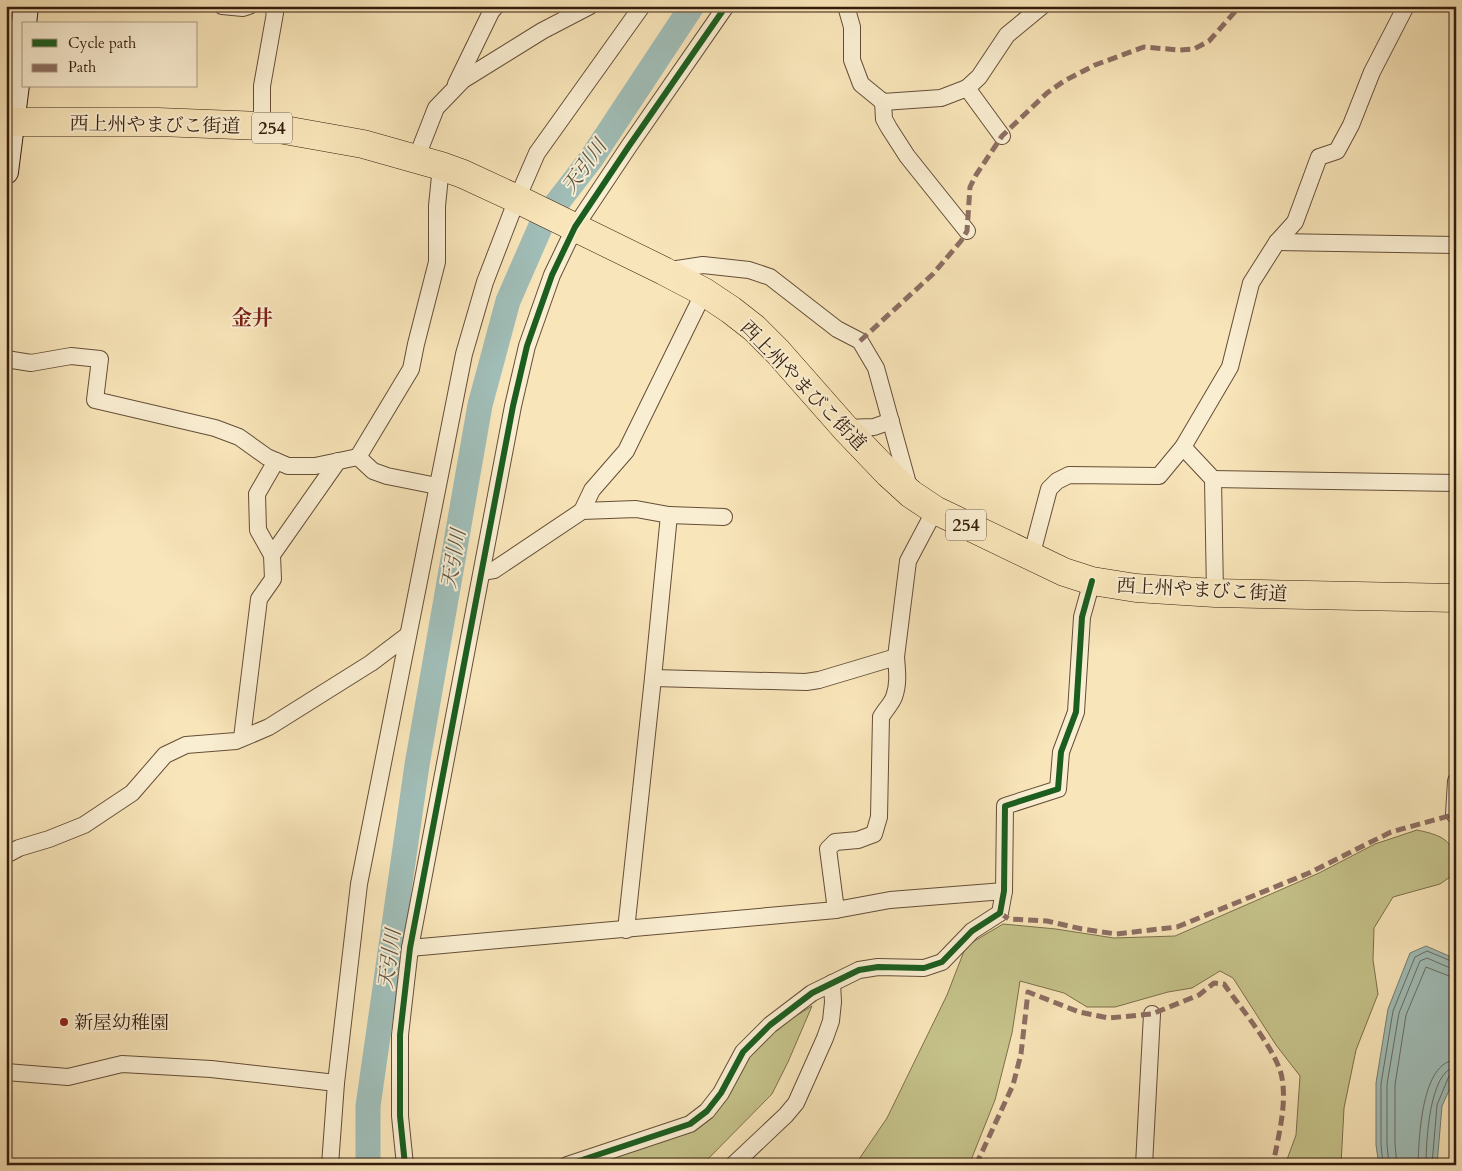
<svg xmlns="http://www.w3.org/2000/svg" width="1462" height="1171" viewBox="0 0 1462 1171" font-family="Cardo,'Noto Serif JP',serif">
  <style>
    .green { fill: #c5c28a; stroke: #7c6f4b }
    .water { fill: #a0bdb7; stroke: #757d73 }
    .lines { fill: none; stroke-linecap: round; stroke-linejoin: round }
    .shore { stroke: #6a6c62; stroke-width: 1 }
    .river { stroke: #a0bdb7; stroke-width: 25 }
    .street-casing { stroke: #654e37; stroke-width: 18 }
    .secondary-casing { stroke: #341c0c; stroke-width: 26 }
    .highway-casing { stroke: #341c0c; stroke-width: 29 }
    .street { stroke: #faeed2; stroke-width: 16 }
    .secondary { stroke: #faeed2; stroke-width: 24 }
    .highway { stroke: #f8e5b9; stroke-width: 28 }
    .quiet { stroke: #8d6e63; stroke-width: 5; stroke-dasharray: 10 5; stroke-linecap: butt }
    .cycleway-casing { stroke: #faeed2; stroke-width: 9 }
    .cycleway { stroke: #1b5e20; stroke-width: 6 }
    .poi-dot { fill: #8f2418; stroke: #faeed2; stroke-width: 2 }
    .labels { text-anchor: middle; stroke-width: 4; stroke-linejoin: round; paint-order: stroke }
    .shield { fill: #faeed2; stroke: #6f5b47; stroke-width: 1 }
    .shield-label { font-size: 18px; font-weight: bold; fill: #341c0c }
    .street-label { font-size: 19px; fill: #341c0c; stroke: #faeed2 }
    .poi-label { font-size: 19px; fill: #341c0c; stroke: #faeed2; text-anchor: start }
    .water-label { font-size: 20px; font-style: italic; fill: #5a5448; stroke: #faeed2 }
    .quarter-label { font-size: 21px; font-weight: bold; fill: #7a1f14; stroke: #faeed2 }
  </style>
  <rect width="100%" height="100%" fill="#f8e5b9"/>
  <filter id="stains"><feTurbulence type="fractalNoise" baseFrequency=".004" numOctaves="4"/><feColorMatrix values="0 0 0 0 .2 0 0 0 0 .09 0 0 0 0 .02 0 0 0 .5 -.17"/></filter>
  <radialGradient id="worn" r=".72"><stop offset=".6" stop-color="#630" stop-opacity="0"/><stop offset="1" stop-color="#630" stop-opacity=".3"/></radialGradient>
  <g class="green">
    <path d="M1417 830C1446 836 1456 842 1456 873L1440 884 1393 897 1374 928 1373 960 1378 994 1356 1050 1344 1108 1341 1165H1285L1296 1135 1300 1076 1276 1045 1233 978 1220 971 1192 988 1168 992 1115 1007H1087L1064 993 1020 981 1012 1033 995 1100 969 1165H855L887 1118 947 995 966 946 1003 924 1056 929 1114 938 1175 936 1319 873 1375 844Z"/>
    <path d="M812 1006 788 1062 772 1094 702 1165H584L698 1127 749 1055 776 1028Z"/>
  </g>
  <path class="water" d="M1426 946 1456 959V1075L1442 1106 1437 1165H1379L1376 1145V1083L1388 1009 1410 953Z"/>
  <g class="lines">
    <g class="shore">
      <path d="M1383 1165 1381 1144V1084L1393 1011 1415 957 1427 951 1456 963"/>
      <path d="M1389 1165 1387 1144V1084L1399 1013 1420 961 1427 958 1450 968 1456 969"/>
      <path d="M1397 1165 1395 1144V1085L1406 1015 1426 967 1449 976 1456 977"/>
      <path d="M1418 1165C1419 1139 1421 1061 1456 1060"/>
      <path d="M1426 1165C1426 1144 1429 1069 1456 1067"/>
      <path d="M1432 1165 1437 1105 1449 1076 1456 1074"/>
    </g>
    <path class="river" d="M368 1165V1106L417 765 480 405 508 301 543 221 591 159 692 6"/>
    <g class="street-casing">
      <g id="street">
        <path d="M222 6 243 8 249 6"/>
        <path d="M846 6 852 27V60L861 84 883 102 941 98 967 88 1002 136"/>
        <path d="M456 84 491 12 496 6"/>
        <path d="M967 88 979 77 1007 35 1042 6"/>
        <path d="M883 102 884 119 889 128 907 156 967 231"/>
        <path d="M262 126V86L275 13 272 6"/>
        <path d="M416 159 436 108 463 80 542 31 590 6"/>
        <path d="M1277 242 1456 245"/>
        <path d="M664 271 703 265 749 270 770 277 837 329 860 341 876 368 910 491"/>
        <path d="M6 359 31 363 71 356 100 359 95 400 215 428 239 437 267 457 288 466H315L358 457 373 471 387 476 437 486"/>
        <path d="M845 428 874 427 891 421"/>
        <path d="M1183 447 1213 479 1215 593"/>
        <path d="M358 457 411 369 416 344 437 262V206L441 166"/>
        <path d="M1213 479 1456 483"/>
        <path d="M582 511 592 490 626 451 704 292"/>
        <path d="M272 555 258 530 257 494 276 461"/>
        <path d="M1031 557 1049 489 1057 481 1069 475 1159 476 1183 447 1230 367 1251 283 1277 242 1295 222 1319 157 1337 151 1351 125 1372 72 1406 6"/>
        <path d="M482 572 494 570 582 511 636 509 669 515 724 517"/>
        <path d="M896 657 908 561 935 510"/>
        <path d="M653 678 806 682 819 680 896 657C897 670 899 684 894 697 892 703 885 710 881 717L879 817 874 834 858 840 835 842 828 849 836 910"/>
        <path d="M242 738 259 599 273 579 272 555 338 461"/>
        <path d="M1454 814 1456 781"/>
        <path d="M6 855 19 848 49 839 84 825 132 793 165 755 186 745 236 741 269 727 371 663 408 635"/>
        <path d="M626 930 653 678 669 515"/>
        <path d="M410 948 836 910 890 900 1004 891"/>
        <path d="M6 1072 68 1077 122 1064 211 1069 336 1083"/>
        <path d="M330 1165 336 1083 359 884 464 354 485 282 517 199 537 153 642 6"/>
        <path d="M405 1165 400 1116V1035L410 948 513 406 527 346 552 275 575 227 629 146 726 6"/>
        <path d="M567 1165 690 1124 707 1111 721 1093 743 1052 770 1025 812 993 859 970 878 967 924 968 942 962 972 931 1000 913 1004 891 1005 806 1058 789 1061 752 1076 712 1082 617 1092 581"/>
        <path d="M733 1165 786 1115 796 1103 825 1038 831 1021 833 1002 832 983"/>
        <path d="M1144 1165 1152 1014"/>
      </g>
    </g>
    <g class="secondary-casing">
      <g id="secondary">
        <path d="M24 24 26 6"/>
        <path d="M6 172 24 29"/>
      </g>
    </g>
    <g class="highway-casing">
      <path id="highway" d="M6 122H158L262 126 363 144 441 166 463 174 517 199 664 271 704 292 731 310 754 328 778 352 845 428 889 474 911 494 935 510 1064 572 1092 581 1136 588 1215 593 1456 598"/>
    </g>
    <use href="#street" class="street"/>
    <use href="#secondary" class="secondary"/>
    <use href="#highway" class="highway"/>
    <g class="quiet">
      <path d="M860 341 933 274 961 241 967 231 970 187 976 175 1002 136 1047 93 1064 81 1095 65 1144 47 1179 50 1194 49 1209 41 1240 6"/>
      <path d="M1000 913 1009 919 1047 921 1082 929 1116 934 1177 927 1309 873 1391 832 1456 814"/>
      <path d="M976 1165 1013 1085 1021 1054 1028 992 1079 1012 1109 1018 1152 1014 1199 995 1214 983 1224 984C1239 1006 1278 1052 1282 1078 1287 1106 1278 1137 1273 1165"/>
    </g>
    <g class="cycleway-casing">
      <g id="cycleway">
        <path d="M405 1165 400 1116V1035L410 948 513 406 527 346 552 275 575 227 629 146 726 6"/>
        <path d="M567 1165 690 1124 707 1111 721 1093 743 1052 770 1025 812 993 859 970 878 967 924 968 942 962 972 931 1000 913 1004 891 1005 806 1058 789 1061 752 1076 712 1082 617 1092 581"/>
      </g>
    </g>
    <use href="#cycleway" class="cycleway"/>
  </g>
  <circle class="poi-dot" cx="64" cy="1022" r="5"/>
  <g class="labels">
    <g class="shield">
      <rect x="252" y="112.5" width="40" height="31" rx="4"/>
      <rect x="946" y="509.5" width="40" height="31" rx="4"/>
    </g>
    <g class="shield-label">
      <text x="272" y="134">254</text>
      <text x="966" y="531">254</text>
    </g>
    <g class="street-label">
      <text transform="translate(155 124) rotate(1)" y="7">西上州やまびこ街道</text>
      <text transform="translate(804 385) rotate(46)" y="7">西上州やまびこ街道</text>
      <text transform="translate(1202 589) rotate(3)" y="7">西上州やまびこ街道</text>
    </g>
    <g class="poi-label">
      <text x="74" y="1029">新屋幼稚園</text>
    </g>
    <g class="water-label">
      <text transform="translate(584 166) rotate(-54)" y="7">天引川</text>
      <text transform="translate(453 559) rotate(-80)" y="7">天引川</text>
      <text transform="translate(389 959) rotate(-82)" y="7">天引川</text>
    </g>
    <g class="quarter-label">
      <text x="252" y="325">金井</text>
    </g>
  </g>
  <rect width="1462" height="1171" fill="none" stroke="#f8e5b9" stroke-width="25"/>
  <rect x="8" y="8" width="1447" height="1156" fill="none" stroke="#341c0c" stroke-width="2.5"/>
  <rect x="12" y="12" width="1437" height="1146" fill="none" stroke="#341c0c"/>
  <rect x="22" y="22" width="175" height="65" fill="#faeed2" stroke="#ab9a83"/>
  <rect x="32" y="39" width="25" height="8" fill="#1b5e20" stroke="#ab9a83"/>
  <text x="68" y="48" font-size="15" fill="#341c0c">Cycle path</text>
  <rect x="32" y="64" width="25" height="8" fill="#8d6e63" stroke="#ab9a83"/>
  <text x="68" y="72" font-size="15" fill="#341c0c">Path</text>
  <rect width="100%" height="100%" filter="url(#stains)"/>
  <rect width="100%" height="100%" fill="url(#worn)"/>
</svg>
